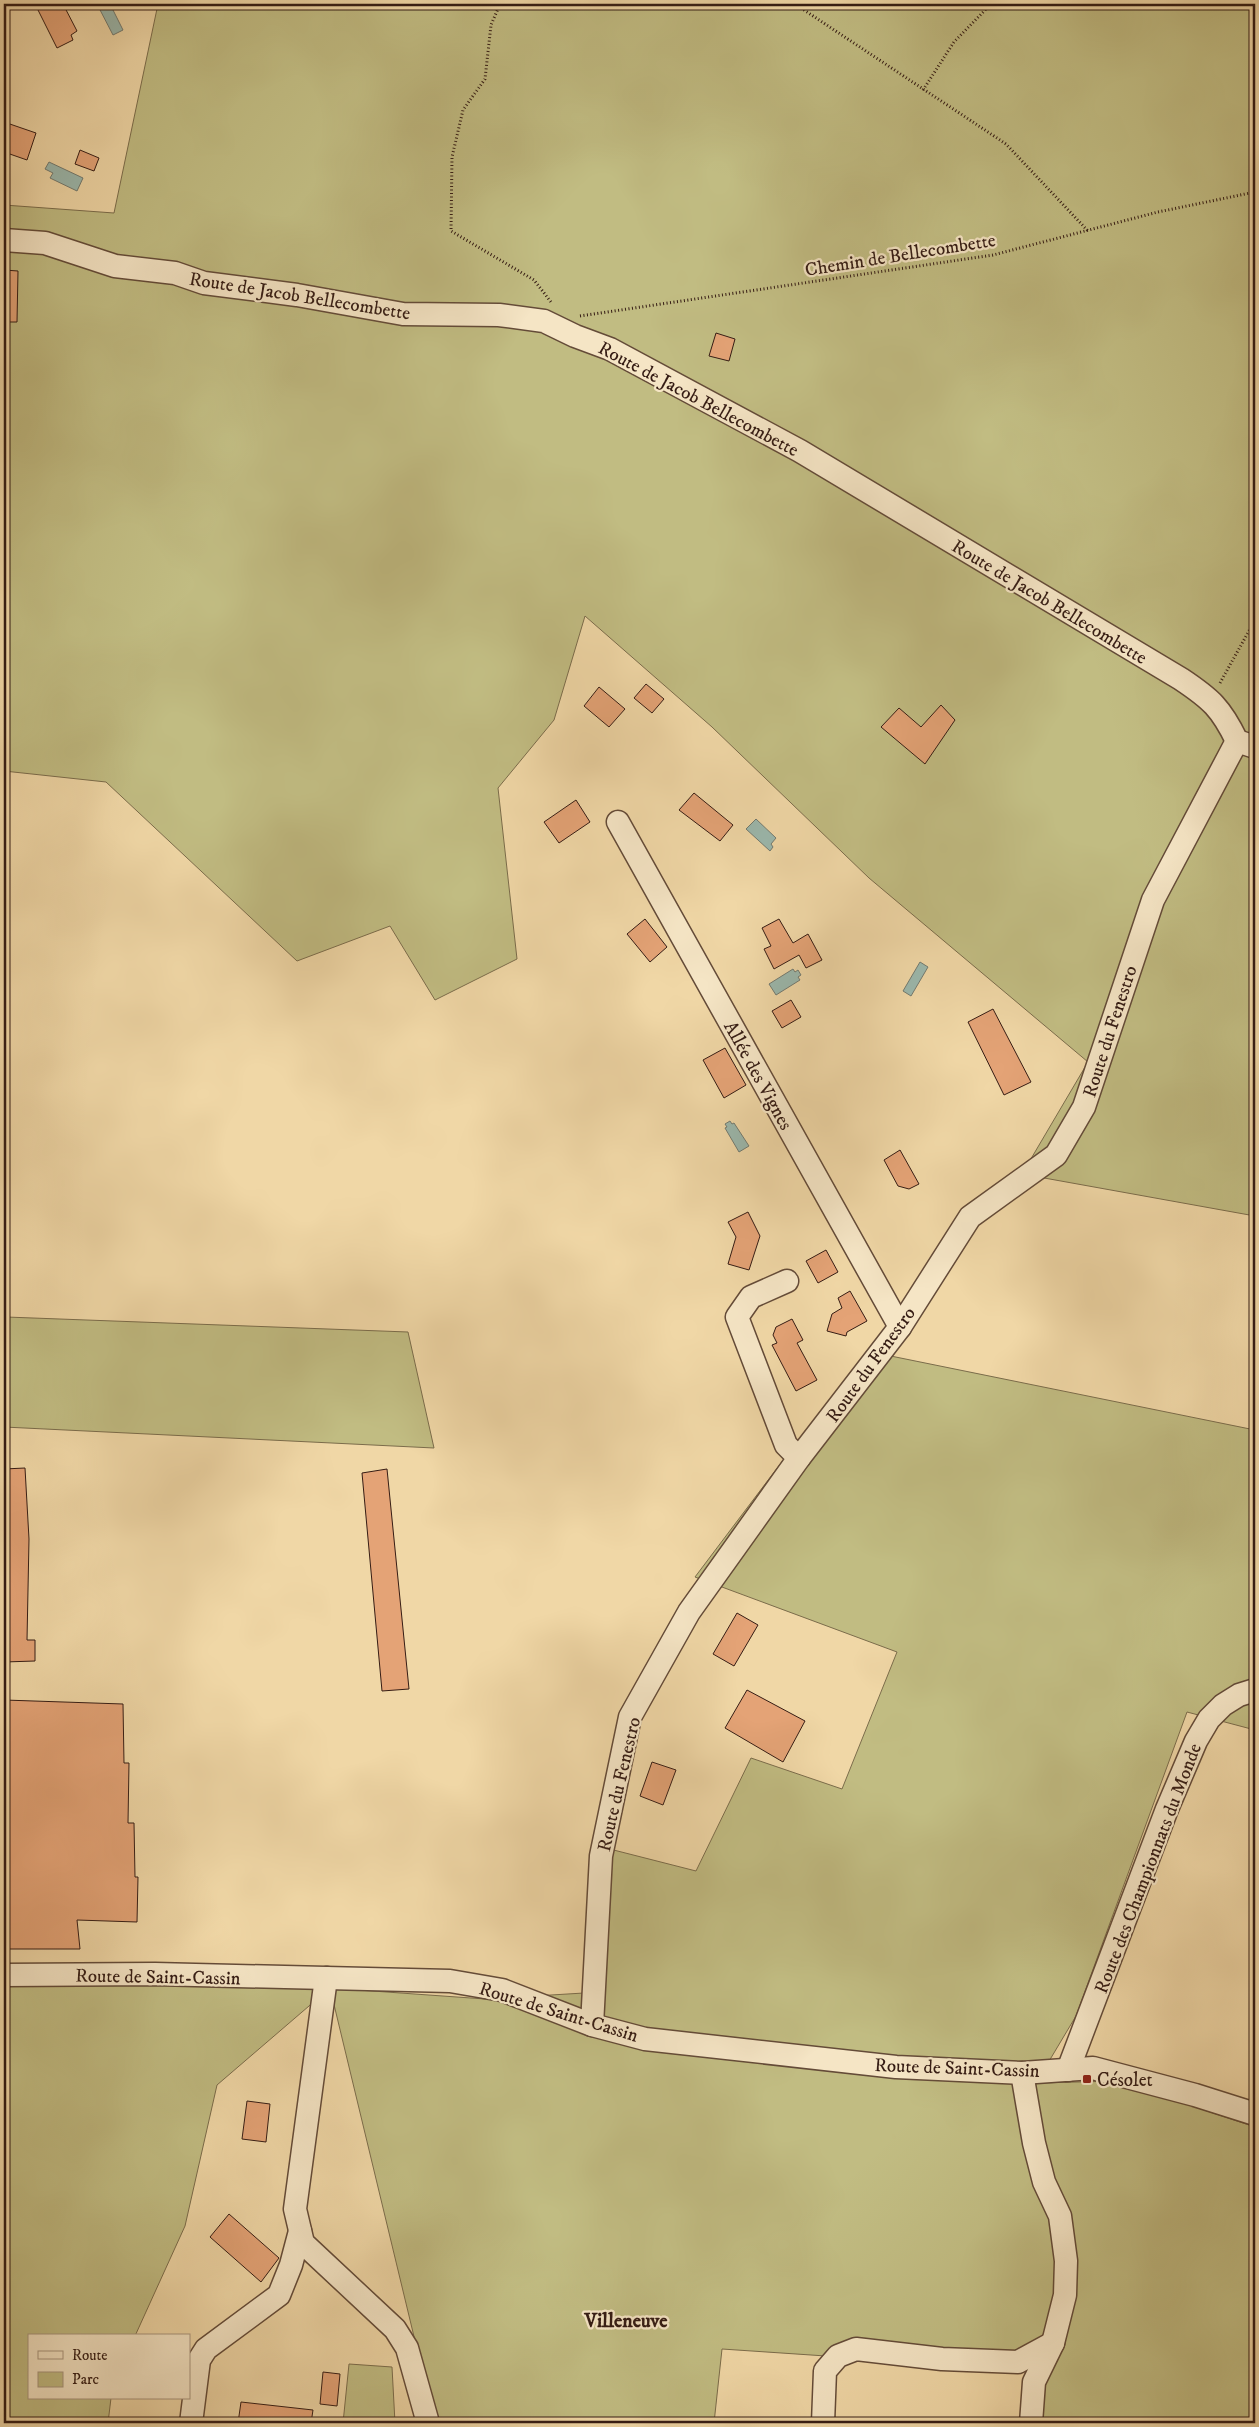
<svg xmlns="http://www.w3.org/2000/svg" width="1259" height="2427" viewBox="0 0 1259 2427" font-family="'IM FELL DW Pica',serif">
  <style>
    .green { fill: #c1bc82; stroke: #7b6c4b }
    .water { fill: #9bb8ad; stroke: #727a70 }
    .building { fill: #e4a376; stroke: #351c14 }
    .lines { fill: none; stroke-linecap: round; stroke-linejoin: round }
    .minor-casing { stroke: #644b38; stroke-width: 25 }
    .path { stroke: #351c14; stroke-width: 3; stroke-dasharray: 1 2.5; stroke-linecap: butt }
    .minor { stroke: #f5e5c5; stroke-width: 22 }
    .poi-dot { fill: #8f2418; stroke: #f5e5c5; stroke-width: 2 }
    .labels { text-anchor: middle; stroke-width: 4.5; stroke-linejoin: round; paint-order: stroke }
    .street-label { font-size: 19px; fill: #351c14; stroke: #f5e5c5 }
    .poi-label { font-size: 19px; fill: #351c14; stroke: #f5e5c5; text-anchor: start }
    .neighbourhood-label { font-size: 20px; font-weight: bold; fill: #351c14; stroke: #f5e5c5 }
  </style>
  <rect width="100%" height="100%" fill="#f0d7a6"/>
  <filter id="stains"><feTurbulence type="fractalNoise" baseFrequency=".004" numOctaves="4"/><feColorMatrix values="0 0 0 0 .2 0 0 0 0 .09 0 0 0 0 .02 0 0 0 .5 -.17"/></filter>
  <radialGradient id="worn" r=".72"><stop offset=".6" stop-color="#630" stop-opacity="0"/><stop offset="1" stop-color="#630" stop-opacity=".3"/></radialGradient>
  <g class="green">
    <path d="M158 4H1255V1216L1022 1174 1088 1062 869 878 712 727 585 616 554 720 498 788 517 959 435 1000 390 926 297 961 106 782 4 771V205L114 213Z"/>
    <path d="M4 1270 6 1317 408 1332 434 1448 4 1427Z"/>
    <path d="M871 1352 1255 1430V1730L1187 1712 1076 2016 1036 2083 1117 2081 1255 2127V2423H1038L1040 2401 1048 2371 722 2349 714 2423H441L431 2407 330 1988 217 2085 185 2226 135 2336H29V2398H111L108 2423H4V1977L330 1988 485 1999 584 1993 594 1845 696 1871 751 1758 842 1789 897 1652 695 1577 784 1459Z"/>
    <path d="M349 2364 392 2367 395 2423H343Z"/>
  </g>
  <g class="water">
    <path d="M103 4H110L123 30 113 35 98 6Z"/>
    <path d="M49 162 83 178 77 191 50 178 53 173 45 169Z"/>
    <path d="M756 819 776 838 771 844 773 847 770 851 746 829Z"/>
    <path d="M920 962 928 967 911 996 903 991Z"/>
    <path d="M793 969 795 972 798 970 801 975 798 977 800 980 776 995 769 984Z"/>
    <path d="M730 1121 732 1124 734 1123 749 1146 739 1152 725 1128 727 1127 725 1124Z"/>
  </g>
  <g class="building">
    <path d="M35 4H63L77 31 71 35 73 40 57 48Z"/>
    <path d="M4 122 36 133 27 160 4 152Z"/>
    <path d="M80 150 99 158 94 171 75 164Z"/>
    <path d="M4 270 18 271 17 322H4Z"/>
    <path d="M716 333 735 339 729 361 709 356Z"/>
    <path d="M646 684 664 699 652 713 634 698Z"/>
    <path d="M599 687 625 709 609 727 584 706Z"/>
    <path d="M941 705 955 720 925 764 881 727 899 708 921 727Z"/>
    <path d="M694 793 733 825 720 841 679 810Z"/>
    <path d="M576 800 590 822 559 843 544 822Z"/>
    <path d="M645 919 667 947 650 962 627 934Z"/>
    <path d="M779 919 793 943 808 934 822 960 806 968 799 955 774 969 764 949 771 946 762 928Z"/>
    <path d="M791 1000 801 1017 782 1028 772 1011Z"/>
    <path d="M993 1009 1031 1082 1004 1095 968 1022Z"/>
    <path d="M725 1048 746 1085 724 1098 703 1060Z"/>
    <path d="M900 1150 919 1184 909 1189 898 1186 884 1160Z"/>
    <path d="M748 1212 760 1236 749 1270 728 1264 736 1237 728 1222Z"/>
    <path d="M826 1250 838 1272 818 1283 806 1261Z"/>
    <path d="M850 1291 867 1321 847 1332 846 1336 827 1331 832 1314 842 1308 838 1298Z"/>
    <path d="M792 1319 803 1340 797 1343 817 1380 796 1391 772 1345 777 1343 773 1335 776 1327Z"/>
    <path d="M25 1468 29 1539 27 1640H35V1661L4 1662V1469Z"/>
    <path d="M387 1469 409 1689 382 1691 362 1473Z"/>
    <path d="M737 1613 758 1625 734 1666 713 1654Z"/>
    <path d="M747 1690 805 1721 783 1762 725 1728Z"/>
    <path d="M4 1700 123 1704 124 1763H129L128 1823H134L135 1877H138L137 1922 77 1920 80 1949H4Z"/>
    <path d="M652 1762 676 1770 663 1805 640 1796Z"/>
    <path d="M247 2101 270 2104 266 2142 242 2139Z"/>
    <path d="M229 2214 279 2258 261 2282 210 2237Z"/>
    <path d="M323 2372 340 2374 337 2406 320 2404Z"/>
    <path d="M241 2402 313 2410 311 2423H238Z"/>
  </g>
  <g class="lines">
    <g class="minor-casing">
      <g id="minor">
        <path d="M4 240 45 243 115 266 175 273 204 283 297 295 403 314 499 315 544 321 575 336 610 349 800 451 1181 679C1211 699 1221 708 1237 741L1255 747"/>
        <path d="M618 822 900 1327"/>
        <path d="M787 1281 751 1297 737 1317 786 1445 799 1458"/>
        <path d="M4 1975 155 1974 450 1981 502 1990 592 2025 645 2039 896 2067 1022 2073 1093 2068 1195 2095 1255 2114"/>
        <path d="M326 1978 295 2209 303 2243 395 2329 407 2348 428 2423"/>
        <path d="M592 2025 601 1856 630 1717 689 1612 799 1458 900 1327 970 1217 1056 1155 1084 1107 1153 900 1237 741"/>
        <path d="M1068 2070 1167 1809 1196 1741 1209 1719 1223 1705 1239 1695 1255 1690"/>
        <path d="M1022 2073 1034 2143 1044 2182 1060 2216 1066 2261 1065 2295 1053 2343 1034 2382 1031 2423"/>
        <path d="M191 2423 199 2360 206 2349 279 2295 291 2265 300 2231"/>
        <path d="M823 2423 825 2371 838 2356 856 2349 942 2359 1018 2362 1053 2343"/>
      </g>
    </g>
    <g class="path">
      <path d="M500 4 491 25 485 79 463 110 452 157 451 231 534 280 551 302"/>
      <path d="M795 4 1006 144 1088 231"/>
      <path d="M923 90 954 42 991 4"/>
      <path d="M580 316 993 255 1158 212 1255 192"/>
      <path d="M1220 683 1255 620"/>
    </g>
    <use href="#minor" class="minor"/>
  </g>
  <rect class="poi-dot" x="1082" y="2074" width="10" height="10" rx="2.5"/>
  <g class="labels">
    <g class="street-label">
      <text transform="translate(900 254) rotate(-9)" y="7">Chemin de Bellecombette</text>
      <text transform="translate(300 295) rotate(9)" y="7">Route de Jacob Bellecombette</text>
      <text transform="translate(699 398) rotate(28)" y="7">Route de Jacob Bellecombette</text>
      <text transform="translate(1050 601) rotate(31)" y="7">Route de Jacob Bellecombette</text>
      <text transform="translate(1109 1031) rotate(-72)" y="7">Route du Fenestro</text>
      <text transform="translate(759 1075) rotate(61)" y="7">Allée des Vignes</text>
      <text transform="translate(870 1364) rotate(-54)" y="7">Route du Fenestro</text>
      <text transform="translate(618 1784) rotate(-77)" y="7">Route du Fenestro</text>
      <text transform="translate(1147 1868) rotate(-69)" y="7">Route des Championnats du Monde</text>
      <text transform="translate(158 1976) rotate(1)" y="7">Route de Saint-Cassin</text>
      <text transform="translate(559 2011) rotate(17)" y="7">Route de Saint-Cassin</text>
      <text transform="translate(957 2067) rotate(2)" y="7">Route de Saint-Cassin</text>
    </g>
    <g class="poi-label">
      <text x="1097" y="2086">Césolet</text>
    </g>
    <g class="neighbourhood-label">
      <text x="626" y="2327">Villeneuve</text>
    </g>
  </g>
  <rect width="1259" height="2427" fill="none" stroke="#f0d7a6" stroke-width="20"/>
  <rect x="5" y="5" width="1249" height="2417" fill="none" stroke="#351c14" stroke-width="2.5"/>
  <rect x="10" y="10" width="1239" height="2407" fill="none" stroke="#351c14"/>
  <rect x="28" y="2334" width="162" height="65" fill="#f5e5c5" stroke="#a8957e"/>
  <rect x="38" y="2351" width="25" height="8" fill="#f5e5c5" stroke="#a8957e"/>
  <text x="72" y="2360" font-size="15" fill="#351c14">Route</text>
  <rect x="38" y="2372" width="25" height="15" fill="#c1bc82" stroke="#a8957e"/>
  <text x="72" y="2384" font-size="15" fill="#351c14">Parc</text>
  <rect width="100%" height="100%" filter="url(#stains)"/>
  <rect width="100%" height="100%" fill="url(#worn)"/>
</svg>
